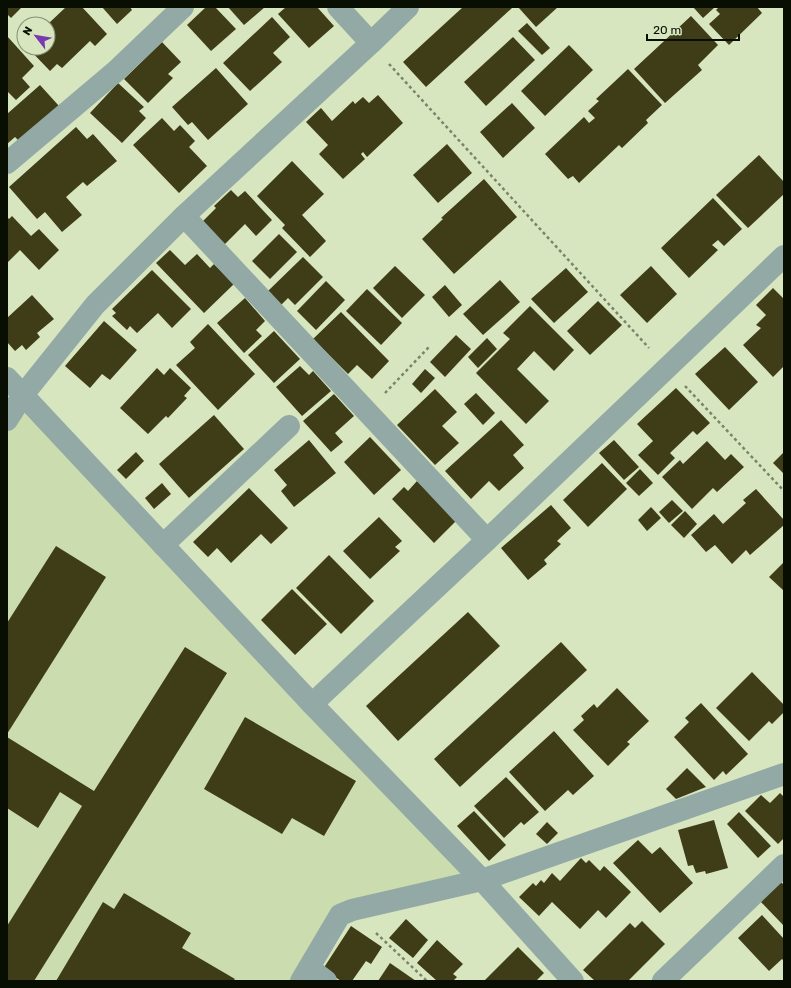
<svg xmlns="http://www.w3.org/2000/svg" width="791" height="988" viewBox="0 0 791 988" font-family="Rubik,sans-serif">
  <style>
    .built { fill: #cbddae }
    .building { fill: #3f3c18 }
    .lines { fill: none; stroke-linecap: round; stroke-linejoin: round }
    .path { stroke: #7a846a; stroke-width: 2.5; stroke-dasharray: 3 3; stroke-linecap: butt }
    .minor { stroke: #93a9a6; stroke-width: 22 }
  </style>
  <rect width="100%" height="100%" fill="#d7e6bf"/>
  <path class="built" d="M23 395 482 880 352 910 300 981H7V417Z"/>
  <g class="building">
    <path d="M7 7H22L11 18 7 14Z"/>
    <path d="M66 7H82L107 34 95 46 90 41 62 68 57 64 50 71 28 48H48V24Z"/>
    <path d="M102 7H130L132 10 117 24Z"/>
    <path d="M206 7H215L236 29 211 51 187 25Z"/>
    <path d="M228 7H265L244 25Z"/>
    <path d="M286 7H317L334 26 309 48 278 14Z"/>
    <path d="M463 7H510L512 8 426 87 403 62Z"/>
    <path d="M518 7H558L536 27Z"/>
    <path d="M693 7H715L703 18Z"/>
    <path d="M719 7H757L762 13 729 45 709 24 720 14 716 10Z"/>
    <path d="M691 16 718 45 698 65 702 70 665 103 634 69Z"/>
    <path d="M272 17 290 37 273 53 282 62 250 91 223 63Z"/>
    <path d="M527 23 550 48 542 55 518 31Z"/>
    <path d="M7 36 34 66 22 78 30 87 16 100 7 91Z"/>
    <path d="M513 37 535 60 486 106 464 82Z"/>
    <path d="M162 42 181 62 168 74 173 78 148 103 124 79Z"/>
    <path d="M569 45 593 70 545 116 521 91Z"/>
    <path d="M216 68 248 104 208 140 192 122 188 125 172 107Z"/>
    <path d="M628 69 662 105 646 120 648 123 622 148 619 145 579 183 573 176 568 179 545 154 584 117 589 123 595 118 588 111 599 101 596 99Z"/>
    <path d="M118 83 144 107 139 111 146 118 122 143 90 113Z"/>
    <path d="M40 85 59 106 19 141 15 137 7 144V114Z"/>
    <path d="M378 95 403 123 367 157 363 152 361 154 365 159 343 179 319 154 328 145 306 122 321 108 332 121 353 101 355 104 363 97 369 103Z"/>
    <path d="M512 103 535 128 503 158 480 132Z"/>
    <path d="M162 118 174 131 180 125 195 141 189 147 207 166 179 193 133 145Z"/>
    <path d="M76 127 87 139 93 134 117 161 87 186 83 182 66 197 82 215 62 232 45 212 37 219 9 187Z"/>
    <path d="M447 144 472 173 438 203 413 175Z"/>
    <path d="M759 155 784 182V194L748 228 716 195Z"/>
    <path d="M292 161 324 194 302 215 326 241 310 257 282 228 285 225 257 196Z"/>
    <path d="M484 179 517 217 454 274 422 239 443 219 441 218Z"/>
    <path d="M231 190 238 197 245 191 272 220 256 236 245 224 223 246 201 223 216 208 214 206Z"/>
    <path d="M713 198 742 229 724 246 718 240 712 245 718 250 689 278 661 248Z"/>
    <path d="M12 216 31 236 39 229 59 250 39 270 20 250 7 263V217L9 219Z"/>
    <path d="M279 234 297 252 270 279 252 261Z"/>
    <path d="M170 250 185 265 197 254 210 268 214 264 234 284 204 313 156 263Z"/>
    <path d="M303 257 323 277 295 305 288 298 281 305 268 291Z"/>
    <path d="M395 266 425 295 402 318 373 288Z"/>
    <path d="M651 266 677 294 647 323 620 295Z"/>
    <path d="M566 268 588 292 554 323 531 299Z"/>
    <path d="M152 270 191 309 172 328 158 313 137 333 130 326 127 330 112 316 116 313 112 309Z"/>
    <path d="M500 280 520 302 483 335 463 314Z"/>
    <path d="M326 281 345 300 316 330 297 311Z"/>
    <path d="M445 285 462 305 449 317 432 297Z"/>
    <path d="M773 288 784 299V366L773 377 743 345 761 328 756 325 766 315 756 305Z"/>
    <path d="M367 289 402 323 381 345 346 311Z"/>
    <path d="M32 295 54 319 37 333 40 337 26 350 22 345 15 351 7 342V318Z"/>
    <path d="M245 298 265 321 256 330 262 336 244 353 217 323Z"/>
    <path d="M598 301 622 325 590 355 567 331Z"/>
    <path d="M530 306 574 350 554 371 534 351 517 369 549 401 526 424 476 373 510 339 503 333Z"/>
    <path d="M341 312 389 361 372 379 357 365 348 374 313 339Z"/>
    <path d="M104 321 137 350 110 380 102 374 90 388 65 366Z"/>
    <path d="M208 324 255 374 218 410 176 365 195 348 190 342Z"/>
    <path d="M274 331 300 359 274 383 248 355Z"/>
    <path d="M456 335 471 349 445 377 430 362Z"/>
    <path d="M487 338 497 349 478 368 468 357Z"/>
    <path d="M725 347 758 382 729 410 695 374Z"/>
    <path d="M300 366 309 375 313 371 331 391 302 416 276 387Z"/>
    <path d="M157 368 164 375 170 368 191 388 184 396 187 398 168 418 166 416 148 434 120 408Z"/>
    <path d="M425 369 435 378 421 393 412 384Z"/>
    <path d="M676 388 710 423 697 435 693 431 670 453 675 458 658 475 638 455 653 441 637 424Z"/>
    <path d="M435 389 457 412 442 426 459 443 435 465 397 425Z"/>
    <path d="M476 393 495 413 483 425 464 404Z"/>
    <path d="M334 394 354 416 335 433 343 442 331 452 303 421Z"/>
    <path d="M214 415 244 449 189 498 159 464Z"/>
    <path d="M501 420 524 445 513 455 524 468 499 491 489 481 471 499 445 471Z"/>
    <path d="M370 437 401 470 374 495 344 462Z"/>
    <path d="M309 440 336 473 294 507 281 491 287 485 274 470Z"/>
    <path d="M614 440 639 467 624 480 599 453Z"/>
    <path d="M707 441 725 460 731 454 744 467 717 492 713 488 692 509 662 477 680 460 683 464Z"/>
    <path d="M136 452 144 461 126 479 117 470Z"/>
    <path d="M784 452V474L773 463Z"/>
    <path d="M602 463 627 489 588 527 563 500Z"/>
    <path d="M640 469 653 483 639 496 626 483Z"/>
    <path d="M417 481 456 521 434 543 392 499 404 487 408 491Z"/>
    <path d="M162 483 171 494 154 509 145 498Z"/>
    <path d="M249 488 288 528 271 544 261 534 231 563 217 548 208 557 193 542Z"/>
    <path d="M756 489 784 520V525L750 555 746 550 732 564 715 545 706 552 691 535 714 514 723 524 746 503 743 500Z"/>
    <path d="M672 500 683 511 669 523 659 512Z"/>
    <path d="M551 505 571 528 557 541 561 544 544 560 547 564 528 580 501 548Z"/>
    <path d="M651 507 661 518 647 531 638 520Z"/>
    <path d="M685 511 697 524 684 538 671 525Z"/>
    <path d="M379 517 402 541 395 547 400 551 370 579 343 551Z"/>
    <path d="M56 546 106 577 7 734V623Z"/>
    <path d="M329 555 374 601 341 634 296 588Z"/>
    <path d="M784 562V591L769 577Z"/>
    <path d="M292 589 327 624 295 655 261 620Z"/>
    <path d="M468 612 500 646 398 741 366 706Z"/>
    <path d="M561 642 587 670 460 787 434 759Z"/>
    <path d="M185 647 227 673 34 981H7V926L82 806 60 792 38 828 7 808V737L94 791Z"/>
    <path d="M752 672 784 705V712L772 724 769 721 749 741 716 708Z"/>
    <path d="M617 688 649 721 627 742 630 744 608 766 573 730 584 720 581 716 594 704 597 708Z"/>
    <path d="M701 703 748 754 726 775 723 771 714 780 674 737 689 722 685 718Z"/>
    <path d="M245 717 356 781 324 836 292 818 282 834 204 789Z"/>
    <path d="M554 731 594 776 573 795 568 790 545 811 509 772Z"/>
    <path d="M687 768 706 787 676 799 666 789Z"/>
    <path d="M506 777 539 812 524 825 521 822 504 838 474 806Z"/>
    <path d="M780 793 784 797V838L778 844 745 811 761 795 770 803Z"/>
    <path d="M474 811 506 845 489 861 457 826Z"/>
    <path d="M739 812 771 846 758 858 727 824Z"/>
    <path d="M714 820 728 868 706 874 705 871 696 873 693 865 688 866 678 830Z"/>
    <path d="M547 822 558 833 547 844 536 834Z"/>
    <path d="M638 840 652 854 660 847 693 883 660 913 613 863Z"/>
    <path d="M581 858 586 863 589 860 600 871 604 866 631 892 606 918 598 910 580 929 552 902 539 916 519 897 533 883 536 886 541 880 544 883 552 873 560 881Z"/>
    <path d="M781 882 784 885V926L760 901Z"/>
    <path d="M124 893 191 933 182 948 235 979 233 981H56L103 902 114 909Z"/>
    <path d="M762 915 784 939V961L782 959 769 971 738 938Z"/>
    <path d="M406 919 428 940 413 958 389 938Z"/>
    <path d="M642 921 665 944 628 981H595L583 970 630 923 635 928Z"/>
    <path d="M351 926 382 947 371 964 366 961 352 981H341L323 969Z"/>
    <path d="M437 940 463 964 453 974 457 977 453 981H437L417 963Z"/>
    <path d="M518 947 544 973 536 981H484Z"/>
    <path d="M390 963 416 981H378Z"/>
  </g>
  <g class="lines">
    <g class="path">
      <path d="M389 64 649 348"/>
      <path d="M685 386 784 491"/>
      <path d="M385 393 429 347"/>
      <path d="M376 933 427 981"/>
    </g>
    <g class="minor">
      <path d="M338 7 371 43"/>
      <path d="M7 163 116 71 183 7"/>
      <path d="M184 216 487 540"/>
      <path d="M7 378 312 704 482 880 573 981"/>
      <path d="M7 420 23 395 95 305 184 216 371 43 408 7"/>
      <path d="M163 545 289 426"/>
      <path d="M312 704 487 540 784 256"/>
      <path d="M309 968 326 981"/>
      <path d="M301 981 340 915 352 910 482 880 784 774"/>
      <path d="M663 981 784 865"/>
    </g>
  </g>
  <rect width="791" height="988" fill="none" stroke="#090e03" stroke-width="16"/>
  <g transform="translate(36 36) rotate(301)"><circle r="19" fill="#d7e6bf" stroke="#859074"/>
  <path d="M0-3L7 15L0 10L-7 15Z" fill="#783aaf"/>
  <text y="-6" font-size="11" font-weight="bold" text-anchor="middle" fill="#090e03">N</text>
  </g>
  <path d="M647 34v6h92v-6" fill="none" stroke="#090e03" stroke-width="2"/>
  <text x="653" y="34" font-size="12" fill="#090e03" stroke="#d7e6bf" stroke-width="3" paint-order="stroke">20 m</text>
</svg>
